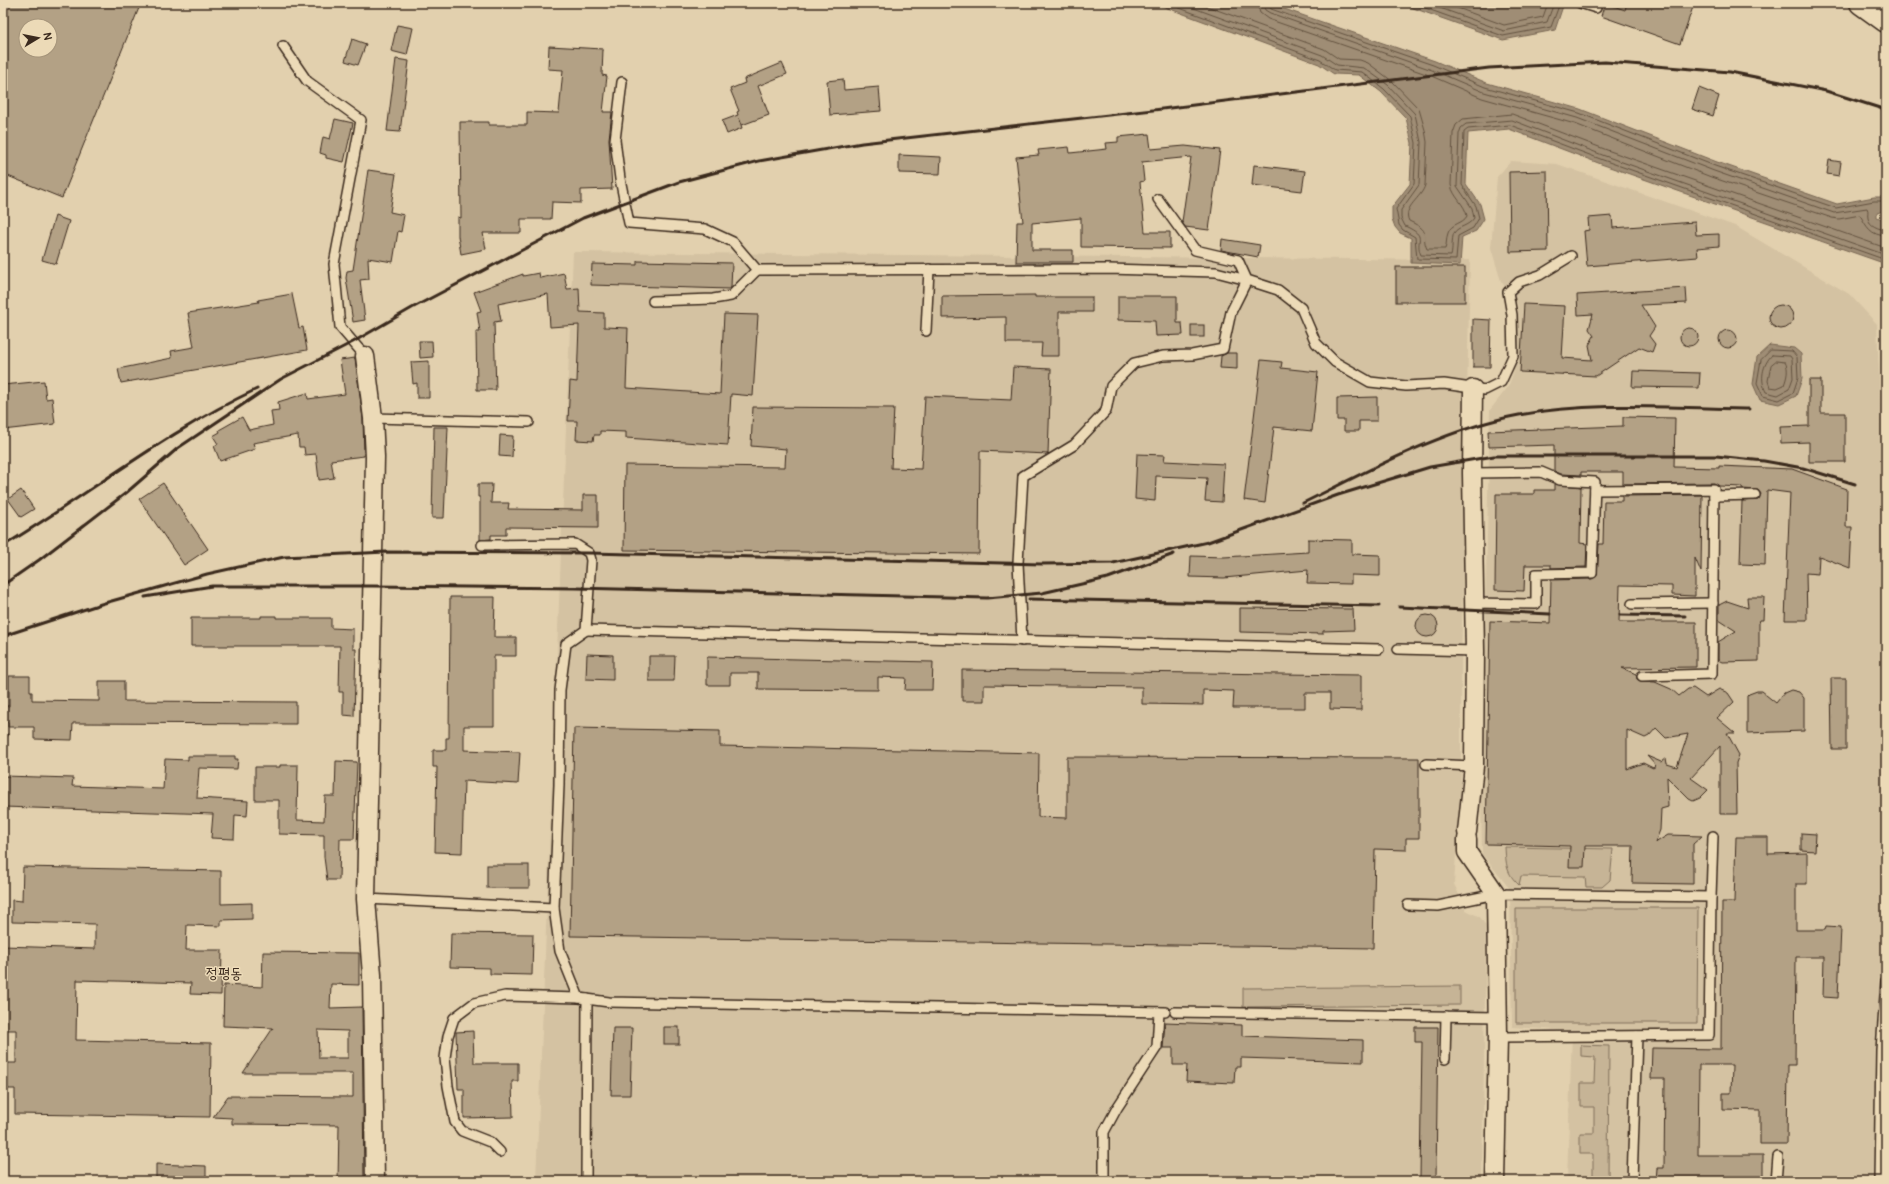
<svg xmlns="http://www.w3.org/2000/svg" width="1889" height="1184" viewBox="0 0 1889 1184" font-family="Pangolin,'Poor Story',sans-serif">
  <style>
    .built { fill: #d4c2a2 }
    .green { fill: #c6b496; stroke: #806f5a }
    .water { fill: #9f8d74; stroke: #776552 }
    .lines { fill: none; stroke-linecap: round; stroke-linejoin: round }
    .shore { stroke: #635240; stroke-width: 1 }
    .building { fill: #b3a185; stroke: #3b2a1e; fill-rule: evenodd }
    .lane-casing { stroke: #3b2a1e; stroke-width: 12 }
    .street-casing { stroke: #3b2a1e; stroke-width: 21 }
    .secondary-casing { stroke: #3b2a1e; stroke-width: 25 }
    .lane { stroke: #ecdab7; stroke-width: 9 }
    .street { stroke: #ecdab7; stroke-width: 18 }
    .secondary { stroke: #ecdab7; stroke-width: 22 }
    .rail { stroke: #3b2a1e; stroke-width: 3 }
    .labels { text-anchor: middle; stroke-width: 3; stroke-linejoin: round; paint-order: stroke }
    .quarter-label { font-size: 15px; fill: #3b2a1e; stroke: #ecdab7 }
  </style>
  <rect width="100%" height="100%" fill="#e2d0ae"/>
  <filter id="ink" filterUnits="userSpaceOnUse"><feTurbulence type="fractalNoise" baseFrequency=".025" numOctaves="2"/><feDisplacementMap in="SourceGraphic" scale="8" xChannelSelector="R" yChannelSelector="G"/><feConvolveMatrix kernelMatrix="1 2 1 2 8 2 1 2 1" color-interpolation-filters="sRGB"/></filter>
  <g filter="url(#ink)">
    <g class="built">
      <path d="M1511 161 1557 164 1735 226 1849 294 1877 324 1883 476 1886 797 1877 1049 1875 1181H1567L1572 1031 1512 1027 1510 889 1482 854 1481 794 1490 410 1508 387 1514 371 1518 305 1501 281 1491 248 1497 177Z"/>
      <path d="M573 252 1470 260 1461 666V807L1458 824 1454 884 1466 910 1480 917 1486 926 1482 1181H536Z"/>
    </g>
    <g class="green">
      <path d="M1505 847 1613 849 1610 880 1602 887H1586L1585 877 1521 876 1519 885C1506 873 1506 864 1505 847Z"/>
      <path d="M1516 908H1698L1697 1023H1516Z"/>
      <path d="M1460 986V1005L1243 1007V988Z"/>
      <path d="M1581 1045 1609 1046 1608 1181H1593V1154H1580V1133H1594V1107H1581V1083H1594L1595 1057 1581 1056Z"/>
    </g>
    <g class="water">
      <path d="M1154 3H1267L1435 61 1487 83 1580 109 1717 162 1837 204 1874 197H1886V210L1877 213V217L1886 221V264L1601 164 1509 129 1468 133 1466 184 1480 204 1484 219 1476 231 1462 237 1460 265 1411 263V238L1400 233 1395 227 1392 219V207L1410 184 1412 143 1406 118 1381 92 1359 75 1334 74 1319 64Z"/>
      <path d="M1399 3H1564L1555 30 1503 40Z"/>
      <path d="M1770 345 1794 348 1801 354 1802 379 1796 396 1779 404 1760 400 1753 384 1757 357Z"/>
    </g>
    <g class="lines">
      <g class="shore">
        <path d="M1166 3 1320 60 1335 70 1362 72 1384 89 1410 116 1416 143 1414 184 1396 209 1399 225 1403 230 1415 237 1417 259 1456 260 1458 236 1473 228 1479 218 1476 206 1462 185 1464 132 1468 129 1510 125 1603 160 1886 260"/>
        <path d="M1180 3 1322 55 1337 65 1364 68 1388 85 1415 114 1421 142 1419 185 1401 210V218L1405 226C1429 237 1414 239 1421 255L1451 256C1453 249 1451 240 1454 233 1458 226 1468 227 1474 218L1472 208 1457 186 1459 134 1461 128 1466 124 1512 120 1605 156 1886 255"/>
        <path d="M1198 3 1324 49 1339 59 1360 60 1368 63 1392 81 1419 109 1425 130 1427 142 1425 185C1422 198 1402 207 1409 221 1433 232 1420 233 1427 249H1445C1447 244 1446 238 1448 233 1451 223 1463 224 1467 216 1465 204 1453 197 1451 185L1453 133 1456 125 1463 119 1512 114 1607 150 1886 248"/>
        <path d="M1257 3 1260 13 1268 19 1429 75 1482 98 1575 124 1711 177 1832 218 1839 219 1860 215C1867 227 1870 235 1886 236"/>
        <path d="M1263 3 1265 10 1270 13 1432 70 1484 92 1577 118 1714 171 1834 213 1867 208C1869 211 1867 214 1868 218 1869 226 1879 229 1886 230"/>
        <path d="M1268 3 1271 9 1433 65 1485 87 1579 113 1715 166 1836 208 1874 201H1886"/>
        <path d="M1411 3 1503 36 1551 27 1560 3"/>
        <path d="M1426 3 1504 31 1547 22 1554 3"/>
        <path d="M1444 3 1504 25 1543 17 1548 3"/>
        <path d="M1771 350 1792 351 1797 357 1798 378 1793 393 1779 400 1763 396 1757 383 1761 360Z"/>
        <path d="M1772 355 1790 356 1792 359 1793 378 1789 389 1778 395 1766 392C1760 380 1762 365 1772 355Z"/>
        <path d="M1776 361 1785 362C1789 369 1787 377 1784 385L1777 388 1770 387 1768 381 1771 365Z"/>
      </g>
    </g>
    <g class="building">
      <path d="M3 3H141L62 198 3 174ZM26 26H50V50H26Z"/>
      <path d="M1605 3 1625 10 1627 3H1689L1688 6 1693 7 1680 44 1601 16Z"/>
      <path d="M397 25 413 28 407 55 391 51Z"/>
      <path d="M352 39 366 44 358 65 345 61Z"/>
      <path d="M549 46 603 49 602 75 607 76 603 112H612L609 139 612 189 581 190V203L552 202 551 219H521V233H483L486 249 461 254 458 236V217L461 218 460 122H489V125H527V112L559 113 563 70 548 69Z"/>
      <path d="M396 59 409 61 400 132 387 131Z"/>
      <path d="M782 63 787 74 758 86 769 115 742 125 739 118 742 128 727 134 722 121 738 115 737 112 739 111 730 89 745 83 744 79Z"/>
      <path d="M843 79 844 90 879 87 881 111 830 115 827 81Z"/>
      <path d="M1699 88 1719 96 1713 116 1692 109Z"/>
      <path d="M335 119 353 123 344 162 326 158V155L320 153 323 137 330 139Z"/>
      <path d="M1149 134 1151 149 1185 146 1220 150 1209 230 1185 227 1182 222 1191 157 1142 162 1144 181 1140 182 1145 232H1170V248L1081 247V218L1032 223V250H1073V262H1016L1017 222H1023L1016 157 1039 155 1038 150 1069 147 1070 153 1107 149 1106 143 1118 142V137Z"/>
      <path d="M899 155 941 157 940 174 899 173Z"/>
      <path d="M1829 160 1841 162 1839 176 1827 174Z"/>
      <path d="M1254 165 1305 171 1302 191 1252 185Z"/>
      <path d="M368 170 396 174 390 212 404 215 401 232 398 231 393 262 368 258 369 279 360 280 365 320 353 322 346 278 347 271 353 270Z"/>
      <path d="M1547 171 1548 251 1510 252 1509 172Z"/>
      <path d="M55 216 69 221 56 264 42 260Z"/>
      <path d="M1612 216 1613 228 1695 222 1696 235 1719 234V246L1697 248 1698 257 1587 266 1584 231 1589 230 1588 218Z"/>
      <path d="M1222 239 1260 245 1258 257 1221 250Z"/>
      <path d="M637 261 732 263 731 287 730 289 591 285 592 264 637 265Z"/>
      <rect x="1396" y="267" width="69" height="35"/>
      <path d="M539 273 540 278 564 273 567 289 579 288 580 312 604 313V327L628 328 626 388 720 394 724 314 758 315 753 396 731 394 728 445 626 438V432L600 431V435H594L593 441 576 440 577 421H568L570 381 577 382 579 325 550 327 548 294 498 304 501 321 494 322 496 390H477L476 332H480L477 312 481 311 474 292 523 274V276Z"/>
      <path d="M1686 288 1687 303 1641 305 1655 327 1649 336 1655 344 1652 352 1639 347 1596 376 1520 372 1524 304 1565 306 1562 358 1592 360 1589 345 1594 336 1589 329 1593 314 1578 315 1577 295Z"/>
      <path d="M292 294 299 328 303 327 307 350 121 383 118 369 172 358 171 351 194 347 188 313 259 302 258 300Z"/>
      <path d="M1035 295V297H1092V312H1059V356H1041L1042 343H1006V317L942 318V296Z"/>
      <path d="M1118 296H1177V323H1182L1183 335 1156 336 1155 321 1118 320Z"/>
      <circle cx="1781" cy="317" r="12"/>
      <path d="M1473 319 1491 320 1490 367H1473Z"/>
      <rect x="1191" y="325" width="13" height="12"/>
      <circle cx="1689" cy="337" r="9"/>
      <circle cx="1728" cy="339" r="9"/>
      <path d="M419 341H432L433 357 420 358Z"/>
      <path d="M1227 353H1237V369L1220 368 1221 356Z"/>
      <path d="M355 358 363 419 364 456 331 460 334 478 319 480 316 454 305 455 304 447H299L298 435 253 443 255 449 220 461 214 446 218 444 213 436 220 432 219 430 242 417 249 430 273 425 271 411 279 410 278 402 307 393 308 399 345 394 340 360Z"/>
      <path d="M1261 360 1282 362 1281 368 1318 372 1312 431 1274 427 1265 503 1244 500Z"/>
      <path d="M429 361V398H417V383L413 384 411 362Z"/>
      <path d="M1013 367 1051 369 1048 454 980 451 979 554 624 550 625 465 785 467 786 449 751 446 753 407 894 408 891 468 921 469 925 396 1011 400Z"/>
      <path d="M1633 371 1700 373 1699 388 1632 387Z"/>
      <path d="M1809 380H1821V413H1845V462H1809V442L1781 443 1780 427 1809 426Z"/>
      <path d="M44 381 46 399 52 398 55 424 3 430V385Z"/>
      <path d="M1377 397V421H1359V431H1344V420H1337V398Z"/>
      <path d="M1623 417 1675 418 1674 467 1719 468V466L1792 469 1847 489 1846 527H1852L1850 568 1819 556 1818 574 1806 573 1807 620H1785L1790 493 1767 490 1765 565 1740 564 1742 501 1758 500 1761 494 1758 490 1742 489V487L1719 486 1714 483 1623 484V472H1581V475L1561 474 1554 471V445L1489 447 1488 431 1623 426Z"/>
      <path d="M434 427H448L444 518H432Z"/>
      <path d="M500 435 513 436 512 457 499 456Z"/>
      <path d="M1137 454 1165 455 1164 461 1224 464 1222 502 1205 501 1207 478 1156 476 1155 501 1135 499Z"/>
      <path d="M163 483 208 549 184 565 139 499Z"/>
      <path d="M478 484H492L491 503H509L508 509 583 510V495H598V528L506 527V535H491V539L480 540V497H478Z"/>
      <path d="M1554 484 1581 487 1580 543 1587 544 1586 567 1551 568V565H1525L1524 591 1495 590 1496 494H1534V490H1554Z"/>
      <path d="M21 490 34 509 21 517 8 499Z"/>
      <path d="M1702 495 1701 572 1695 558V596L1672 595V586L1620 585 1619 622H1696V667L1622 668 1636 674 1637 679 1640 681 1655 682 1671 689 1679 696 1688 689 1693 688 1706 697 1719 689 1728 693 1734 702 1717 718 1735 733H1727L1739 755 1736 763 1737 814H1720V746L1691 778 1708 790 1700 798 1693 801 1689 799 1667 777 1668 807 1661 809 1660 830 1655 843 1668 835 1702 836 1693 844V884L1632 883 1633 846H1585L1584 867H1569L1570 846 1486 844 1490 621 1550 623 1551 580 1592 579 1597 576 1599 544H1603L1604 501H1622V496ZM1656 728 1666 738 1688 734 1677 767 1667 764 1666 758 1661 762 1647 756 1656 766 1653 768 1643 763 1627 769V730L1645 738 1649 736Z"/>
      <path d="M1308 539 1352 540V554L1380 555V576L1351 575V584L1307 583 1308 570 1224 578 1190 577 1191 556 1224 557 1308 552Z"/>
      <path d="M450 597H495L494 637H516V656H494V726H464V750L520 752 518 784 464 781 462 853 435 852 437 767H433V750H446V738H449Z"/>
      <path d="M1747 597H1764L1763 620H1760L1759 623V661L1722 662 1718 660V642L1736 631 1719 620V605L1727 601 1748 608Z"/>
      <path d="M1240 608 1353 609 1354 630 1323 631V634L1240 632Z"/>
      <circle cx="1427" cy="626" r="11"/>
      <path d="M261 616H276V618H331V628L353 629V649H356L354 716 343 715V692H339L340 646H191V618H261Z"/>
      <path d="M587 654 613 655V680L586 679Z"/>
      <path d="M649 656H675L674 681H649Z"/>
      <path d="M707 657 933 662 932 690H905L906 678 878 677V690L758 689V673H730V685H707Z"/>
      <path d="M962 670 1361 675V710L1330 709V693H1305V708H1233L1234 691 1203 690V705L1142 704V687L984 685V701H962Z"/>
      <path d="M9 676H30V692H32V700L99 701V681H124V701L296 702V724L73 723 72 740 34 739V727H8V722H3V706H9Z"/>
      <path d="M1831 678H1846V749H1832Z"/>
      <path d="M1791 690 1799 692 1804 698V731L1747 733V696L1749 694 1757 691H1761L1776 703 1784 693Z"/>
      <path d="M574 728 720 731V746L1039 753 1038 817 1067 818V757L1419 758V838H1406V850L1375 849 1373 948 570 936Z"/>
      <path d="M188 756H235V759H238L237 769 199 768 197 798 248 801 247 816 235 815 234 839 211 838 213 814 3 807V776L73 778 72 786 163 789 165 759 188 760Z"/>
      <path d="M336 761 357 762 354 839H340L339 880H327L324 857V835L279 834V800H255V767H280V765H298L297 820 324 821 325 796H335Z"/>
      <path d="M1801 833 1816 834 1815 851 1801 850Z"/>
      <path d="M1736 837H1768V854L1807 853V884H1796V930H1825L1826 926 1841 927 1838 998 1823 997 1824 957H1796L1795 1065H1788L1787 1144H1760V1110L1723 1109V1093H1731L1732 1065H1699L1698 1155H1763V1181H1656L1657 1168H1664L1665 1079H1651L1652 1048 1721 1049 1722 902H1734Z"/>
      <rect x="487" y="865" width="42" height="23"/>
      <path d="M23 867 221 871V904L252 903V919L221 920V926L187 925 186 950H222L221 995 190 994 191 983 77 980 76 1040 211 1043 210 1117 15 1114V1089H3V1063H16V1030H3V946L95 949V924L12 922V900L22 901Z"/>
      <path d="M451 933 533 934 532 975 490 974V968L450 967Z"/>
      <path d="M263 952 359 953V985L331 984 330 1008 362 1007 364 1181H338L339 1125 232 1124V1118L213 1117 228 1096 353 1097V1073H243L273 1028 223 1026 224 985 262 987ZM318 1030 348 1031V1058H319Z"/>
      <path d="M1165 1022 1242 1025V1036L1363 1040V1062L1241 1058V1067H1235L1234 1083 1186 1081 1187 1065H1173V1048H1163Z"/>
      <rect x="664" y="1027" width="15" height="17"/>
      <path d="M1415 1027H1438L1436 1178H1420L1422 1042H1415Z"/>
      <path d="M613 1028H632L630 1095H611Z"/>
      <path d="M473 1031 474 1063H518V1081H512L513 1117 464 1118V1089H458L456 1032Z"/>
      <path d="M156 1164 206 1166V1181H156Z"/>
    </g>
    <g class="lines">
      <g class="lane-casing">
        <g id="lane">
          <path d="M1580 3 1596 8"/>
          <path d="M283 46 307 81 361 120 334 264 340 327 365 356"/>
          <path d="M622 82 615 140 620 179 629 223 705 229 733 242 757 270 1108 269 1216 272 1247 280 1231 312 1223 349 1192 355 1163 356 1134 363 1111 386 1106 411 1074 445 1023 476 1018 563 1022 641"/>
          <path d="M1158 199 1195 250 1238 260 1247 280 1278 290 1301 308 1316 343 1335 362 1370 382 1406 386 1444 384 1485 390 1501 382 1513 356 1512 315 1508 292 1519 282 1540 275 1571 256"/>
          <path d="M653 301 713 299 731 296 757 270"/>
          <path d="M926 331 929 269"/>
          <path d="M373 418 529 422"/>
          <path d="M1472 473 1541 472 1560 480 1595 482 1592 573 1536 574V604L1474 603"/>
          <path d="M1595 490 1714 489 1712 674 1642 676"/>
          <path d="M1714 496 1755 495"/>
          <path d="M482 545 575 544 589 553 591 560 586 630 566 644 560 690 559 785 554 908 560 951 579 998 609 1002 1165 1012"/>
          <path d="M1632 604 1713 603"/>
          <path d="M586 630 1379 649"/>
          <path d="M1398 649 1475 651"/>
          <path d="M1426 764 1474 766"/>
          <path d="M366 899 554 908"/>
          <path d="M1408 905 1438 906 1496 894 1711 897 1713 836"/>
          <path d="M1175 1012 1498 1017"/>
          <path d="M1498 1037 1709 1035 1711 897"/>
          <path d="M1445 1059 1446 1016"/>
          <path d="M500 1152 490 1142 462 1131 455 1122 448 1086 445 1058 448 1036 454 1018 474 1003 505 996 579 998"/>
          <path d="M586 1181 587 999"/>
          <path d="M1104 1181V1132L1117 1108 1157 1047 1159 1012"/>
          <path d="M1632 1181 1637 1036"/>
          <path d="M1776 1181 1778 1157"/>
          <path d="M1879 1181 1881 1050 1886 981"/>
        </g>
      </g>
      <g class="street-casing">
        <g id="street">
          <path d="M365 356 373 418 375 457 366 899 372 975 375 1181"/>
          <path d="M1467 832 1474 766 1475 651 1472 473 1473 389"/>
          <path d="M1467 839V852L1496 894 1498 1037 1495 1181"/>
        </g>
      </g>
      <g class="secondary-casing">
        <path id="secondary" d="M1861 3 1886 21"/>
      </g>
      <use href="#lane" class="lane"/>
      <use href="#street" class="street"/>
      <use href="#secondary" class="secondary"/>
      <g class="rail">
        <path d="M1303 503C1370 470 1444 429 1519 415 1593 401 1674 408 1749 409"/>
        <path d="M3 546C88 495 167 431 257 389"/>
        <path d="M3 585 39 560 126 493 178 448 281 379 353 342 412 308 583 218 679 182 759 161 862 143 1162 109 1489 68 1605 62 1730 72 1826 91 1886 110"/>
        <path d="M145 597 212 586H372L576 588 987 598 1042 593 1108 578 1174 554"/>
        <path d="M1029 599 1379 606"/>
        <path d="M1399 607 1550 614"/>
        <path d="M1620 615 1685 616"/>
        <path d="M3 636 101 604 207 574 284 557 386 552 589 553 1042 564 1113 563 1208 542 1338 495 1430 467 1494 456H1716L1764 461 1803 468 1855 484"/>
        <path d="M3 735H7"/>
      </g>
    </g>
  </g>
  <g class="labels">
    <g class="quarter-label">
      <text x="224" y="978">정평동</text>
    </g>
  </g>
  <rect width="1889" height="1184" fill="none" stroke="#ecdab7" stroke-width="16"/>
  <rect x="8" y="8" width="1873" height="1168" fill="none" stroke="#3b2a1e" stroke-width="1.5" filter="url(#ink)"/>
  <g transform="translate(38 38) rotate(80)"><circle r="19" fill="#ecdab7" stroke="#a5947a"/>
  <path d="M0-3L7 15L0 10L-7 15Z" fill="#3b2a1e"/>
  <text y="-6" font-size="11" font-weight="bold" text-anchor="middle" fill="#3b2a1e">N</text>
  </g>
</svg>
